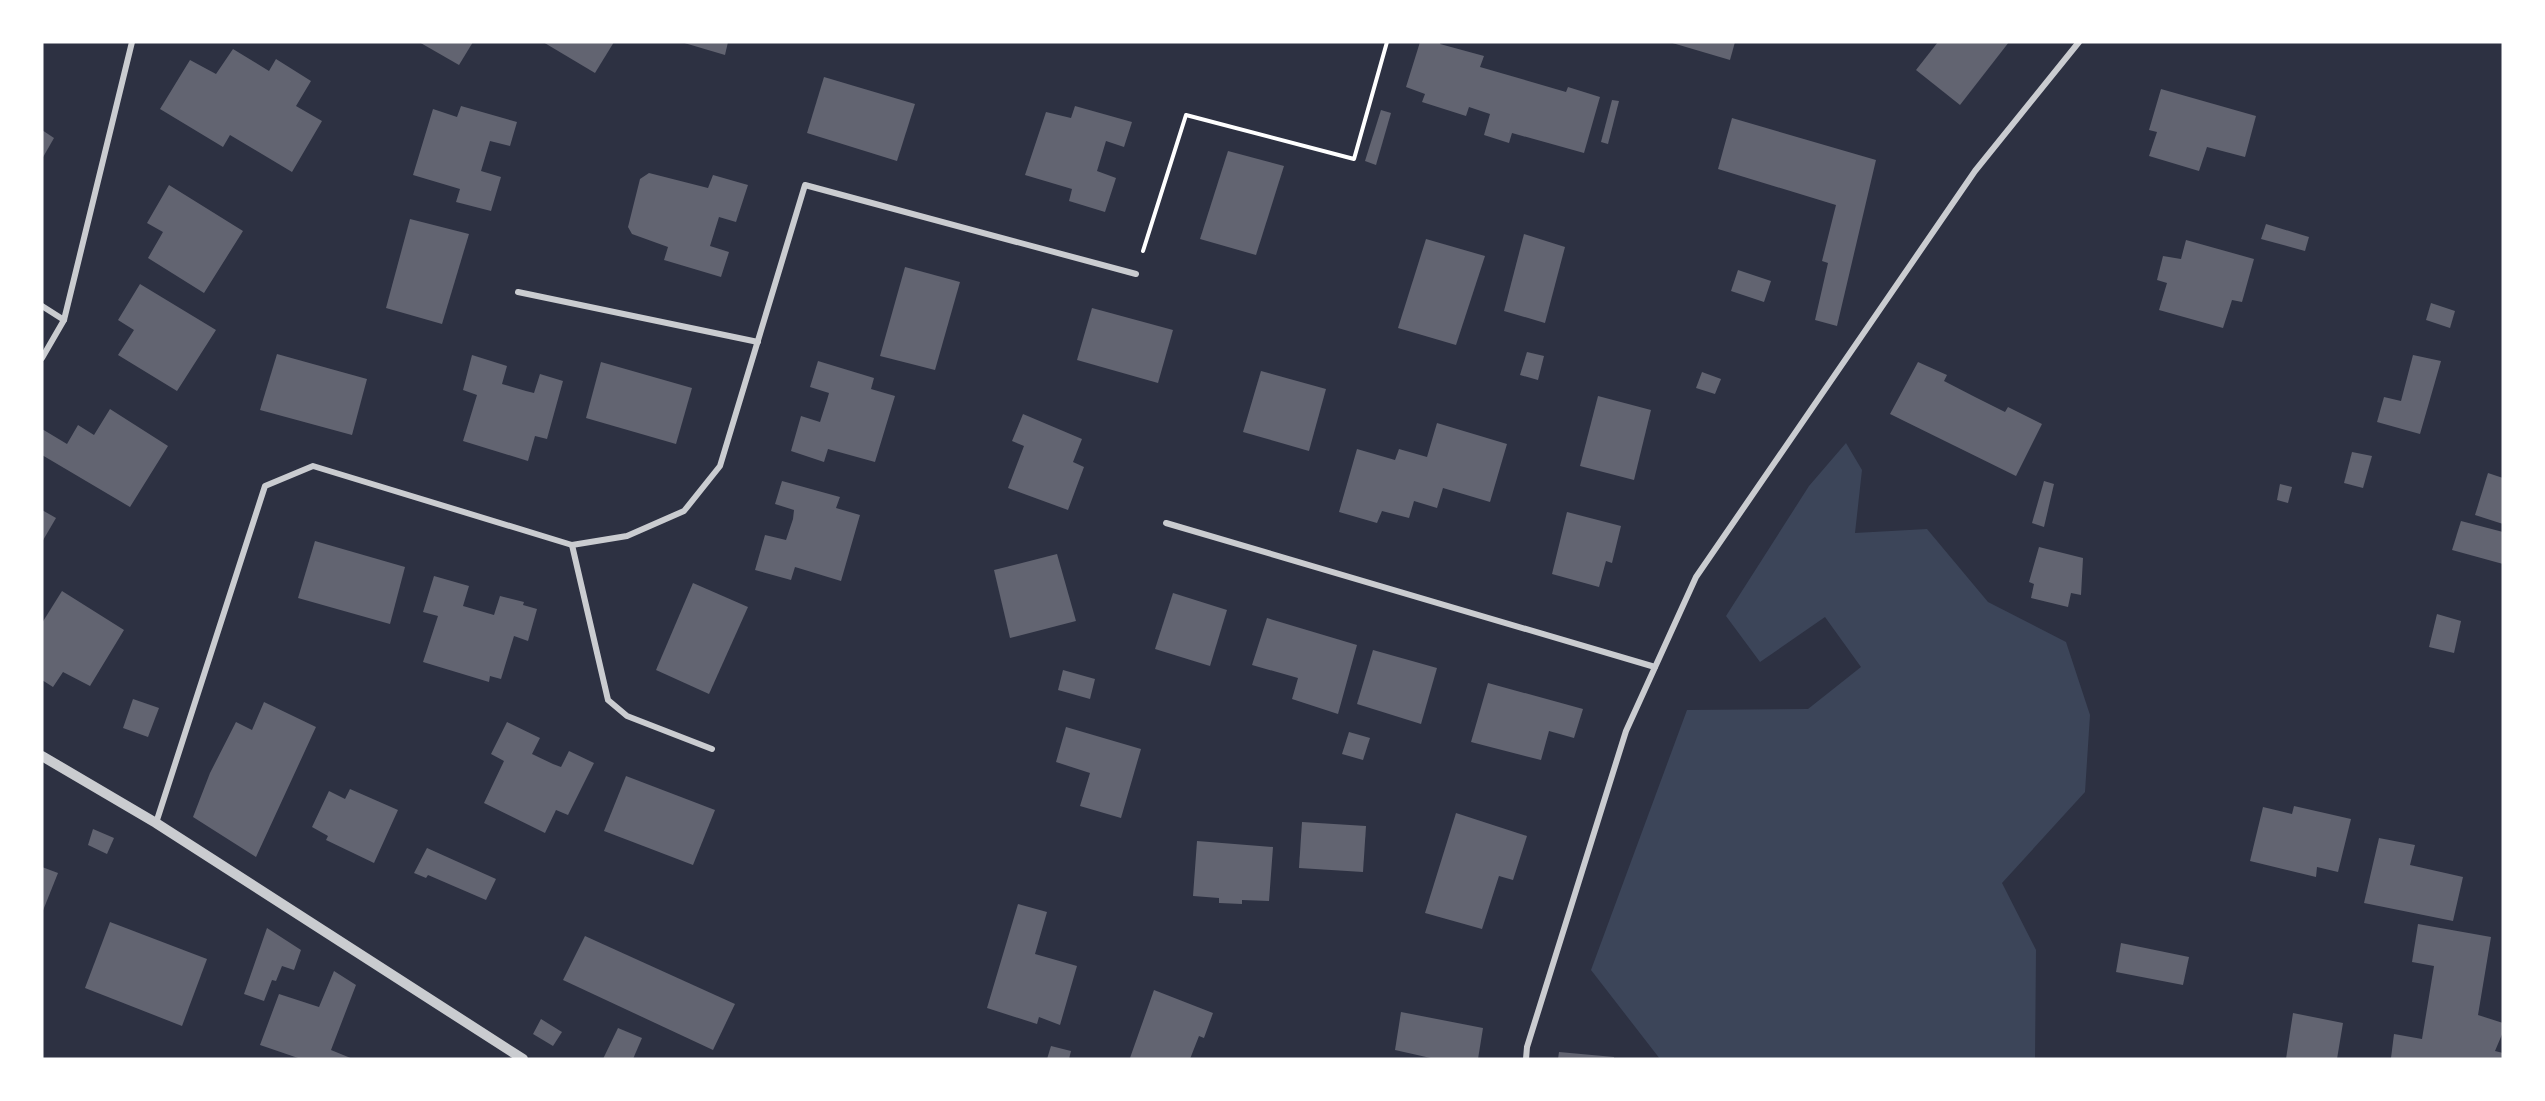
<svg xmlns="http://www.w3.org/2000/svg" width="2545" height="1101" viewBox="0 0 2545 1101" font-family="'Zilla Slab',serif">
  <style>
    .green { fill: #3c4559 }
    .building { fill: #626471 }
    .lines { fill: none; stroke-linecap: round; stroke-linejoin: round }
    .path { stroke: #fff; stroke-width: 4 }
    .minor { stroke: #caccd0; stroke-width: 6 }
    .tertiary { stroke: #caccd0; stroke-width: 10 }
  </style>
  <rect width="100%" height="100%" fill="#2d3142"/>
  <path class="green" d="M1846 443 1862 470 1855 533 1927 529 1988 602 2066 642 2090 715 2085 792 2002 883 2036 950 2035 1059H1660L1591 970 1687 710 1808 709 1861 667 1825 617 1760 662 1726 616 1809 486Z"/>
  <g class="building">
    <path d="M419 42H473L459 65Z"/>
    <path d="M543 42H614L595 73Z"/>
    <path d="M681 42H728L725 55Z"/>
    <path d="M1420 42H1441L1440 44 1484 56 1480 67 1566 92 1568 87 1600 97 1584 153 1512 133 1509 143 1484 135 1490 114 1469 107 1466 116 1422 102 1425 94 1406 87Z"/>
    <path d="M1669 42H1735L1730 60Z"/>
    <path d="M1938 42H2009L1960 105 1916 70Z"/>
    <path d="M233 49 269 71 276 59 311 81 296 106 322 121 292 172 230 135 223 147 160 109 190 60 216 74Z"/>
    <path d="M824 77 915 104 897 161 807 133Z"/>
    <path d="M2161 89 2256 116 2245 157 2207 147 2199 171 2149 156 2157 132 2149 130Z"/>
    <path d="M1612 100 1619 101 1608 144 1601 142Z"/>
    <path d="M461 106 517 122 510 146 490 141 481 171 501 177 491 211 456 202 460 189 413 175 433 109 457 117Z"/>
    <path d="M1075 106 1132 122 1124 147 1106 141 1097 171 1116 178 1105 212 1069 201 1072 189 1025 175 1046 112 1071 118Z"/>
    <path d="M1381 110 1391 113 1376 165 1365 161Z"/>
    <path d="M1732 118 1876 160 1837 326 1815 320 1828 263 1822 261 1836 205 1718 169Z"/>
    <path d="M42 130 54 138 42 159Z"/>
    <path d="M1228 151 1284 166 1256 255 1200 239Z"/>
    <path d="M649 173 708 188 713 175 748 185 736 222 719 217 710 246 729 252 721 277 664 260 668 247 632 234 628 227 640 179Z"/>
    <path d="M169 185 243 231 204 293 148 258 163 232 147 223Z"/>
    <path d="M410 219 469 234 442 324 386 308Z"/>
    <path d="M2266 224 2309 237 2305 251 2261 239Z"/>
    <path d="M1524 234 1565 247 1545 323 1504 311Z"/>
    <path d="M1426 239 1485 256 1456 345 1398 328Z"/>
    <path d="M2186 240 2254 259 2242 302 2232 300 2223 328 2159 310 2167 283 2157 280 2163 256 2181 259Z"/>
    <path d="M905 267 960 282 935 370 880 356Z"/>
    <path d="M1738 270 1771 281 1764 302 1731 291Z"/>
    <path d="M140 284 216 330 177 391 118 355 134 330 118 320Z"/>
    <path d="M2431 303 2455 311 2450 328 2426 320Z"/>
    <path d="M1092 308 1173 330 1158 383 1077 360Z"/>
    <path d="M1527 352 1544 356 1538 380 1520 375Z"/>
    <path d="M277 354 367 379 352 435 260 410Z"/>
    <path d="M472 355 507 366 502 384 526 391 534 393 540 374 563 381 547 439 535 436 528 461 463 441 477 395 463 390Z"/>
    <path d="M2413 355 2441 361 2420 434 2377 422 2384 397 2401 401Z"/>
    <path d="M818 361 874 378 871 389 895 396 875 462 828 449 824 462 791 451 801 416 820 422 827 400 829 393 810 387Z"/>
    <path d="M601 362 692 388 676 444 586 418Z"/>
    <path d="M1918 362 1947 375 1944 381 1975 397 2005 412 2008 407 2042 424 2016 476 1890 414Z"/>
    <path d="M1261 371 1326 389 1309 451 1243 432Z"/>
    <path d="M1702 372 1721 379 1715 394 1696 388Z"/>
    <path d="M1598 396 1651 410 1634 480 1580 466Z"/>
    <path d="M110 409 168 446 130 507 42 455V429L67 444 78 425 94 435Z"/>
    <path d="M1023 414 1082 439 1073 462 1084 467 1068 510 1008 488 1024 446 1012 441Z"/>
    <path d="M1437 423 1507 444 1490 502 1443 488 1437 508 1414 501 1409 518 1382 511 1377 523 1339 512 1357 449 1395 460 1399 449 1427 457Z"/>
    <path d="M2352 452 2372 456 2363 488 2344 483Z"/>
    <path d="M2488 473 2503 478V524L2475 515Z"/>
    <path d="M782 481 840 497 836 508 860 515 841 581 795 567 791 580 755 570 765 535 786 540 793 519 794 510 775 504Z"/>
    <path d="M2044 481 2054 484 2044 527 2032 523Z"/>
    <path d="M2280 484 2292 487 2288 503 2277 500Z"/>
    <path d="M42 510 56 518 42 542Z"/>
    <path d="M1567 512 1621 526 1612 563 1606 561 1599 587 1552 574Z"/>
    <path d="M2461 521 2503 532V564L2452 550Z"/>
    <path d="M315 541 405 567 390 624 298 598Z"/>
    <path d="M2039 547 2083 558 2081 595 2071 593 2068 607 2031 598 2034 584 2029 582Z"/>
    <path d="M1057 554 1076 621 1010 638 994 570Z"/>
    <path d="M434 576 469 586 463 606 494 615 500 596 524 602 523 605 537 609 528 641 514 636 501 679 490 676 489 682 423 662 438 616 423 612Z"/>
    <path d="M693 583 748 607 709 694 656 670Z"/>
    <path d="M62 591 124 630 90 686 63 672 53 687 42 680V623Z"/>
    <path d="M1173 593 1227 610 1210 666 1155 649Z"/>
    <path d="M2437 614 2461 621 2454 653 2429 647Z"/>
    <path d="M1267 618 1357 645 1338 714 1292 699 1298 678 1252 665Z"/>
    <path d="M1373 650 1437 668 1421 724 1357 704Z"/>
    <path d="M1063 670 1095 679 1090 699 1058 690Z"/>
    <path d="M1488 683 1583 709 1574 738 1549 731 1541 760 1471 742Z"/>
    <path d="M133 699 159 708 148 737 123 728Z"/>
    <path d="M264 702 316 727 256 857 193 817 210 773 236 722 252 730Z"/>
    <path d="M507 722 540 738 532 754 553 764 561 767 569 751 594 763 568 815 556 810 545 833 484 803 504 761 491 754Z"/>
    <path d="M1066 727 1141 749 1121 818 1080 806 1090 773 1056 762Z"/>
    <path d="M1349 732 1370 738 1363 760 1342 754Z"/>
    <path d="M626 776 715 810 693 865 604 831Z"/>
    <path d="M350 789 398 810 374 863 326 840 328 836 312 827 329 791 345 799Z"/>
    <path d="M2294 806 2351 819 2338 872 2317 867 2316 877 2250 861 2263 807 2292 814Z"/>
    <path d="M1456 813 1527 836 1513 880 1499 876 1482 929 1425 913Z"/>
    <path d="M1302 822 1366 826 1363 872 1299 868Z"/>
    <path d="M93 829 114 838 107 854 88 845Z"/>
    <path d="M2379 838 2415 845 2410 865 2463 877 2453 921 2364 903Z"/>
    <path d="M1197 841 1273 847 1269 901 1242 900V904L1219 903V898L1193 896Z"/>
    <path d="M427 848 496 879 486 900 428 875 426 878 414 873Z"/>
    <path d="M42 867 58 873 42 913Z"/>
    <path d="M1018 904 1047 912 1035 954 1077 966 1060 1025 1039 1017 1037 1024 987 1008Z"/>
    <path d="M110 922 207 959 182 1026 85 988Z"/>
    <path d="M2418 924 2491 937 2478 1015 2503 1023V1032L2495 1051 2503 1053V1059L2391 1058 2394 1034 2422 1039 2434 966 2412 962Z"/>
    <path d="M267 928 301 950 294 970 282 966 276 981 272 980 264 1001 244 994Z"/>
    <path d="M585 936 735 1004 713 1050 563 980Z"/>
    <path d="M2121 943 2189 957 2183 985 2116 972Z"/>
    <path d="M334 971 356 985 331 1050 353 1059H301L260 1045 279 994 319 1007Z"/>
    <path d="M1154 990 1213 1013 1204 1038 1199 1036 1190 1059 1130 1058Z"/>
    <path d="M1401 1012 1483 1028 1478 1059H1435L1395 1050Z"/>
    <path d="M2293 1013 2343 1023 2337 1059H2286Z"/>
    <path d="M541 1019 562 1032 553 1046 533 1034Z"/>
    <path d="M618 1028 642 1038 633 1059H603Z"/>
    <path d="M1051 1046 1071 1051 1069 1059H1047Z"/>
    <path d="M1559 1052 1614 1057V1059H1558Z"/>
  </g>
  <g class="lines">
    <path class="path" d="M1143 251 1186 115 1354 159 1387 42"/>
    <g class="minor">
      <path d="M518 292 758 342"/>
      <path d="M42 306 64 320"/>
      <path d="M42 358 64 320 132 42"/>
      <path d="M1166 523 1655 667"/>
      <path d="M572 545 608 700 627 716 712 749"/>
      <path d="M156 823 265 486 313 466 572 545 627 536 684 511 720 466 805 185 1136 274"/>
      <path d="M1526 1059 1527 1047 1626 731 1696 577 1975 171 2079 42"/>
    </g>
    <path class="tertiary" d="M42 756 156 823 523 1059"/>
  </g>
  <rect width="2545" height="1101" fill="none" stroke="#ffffff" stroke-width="87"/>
</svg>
